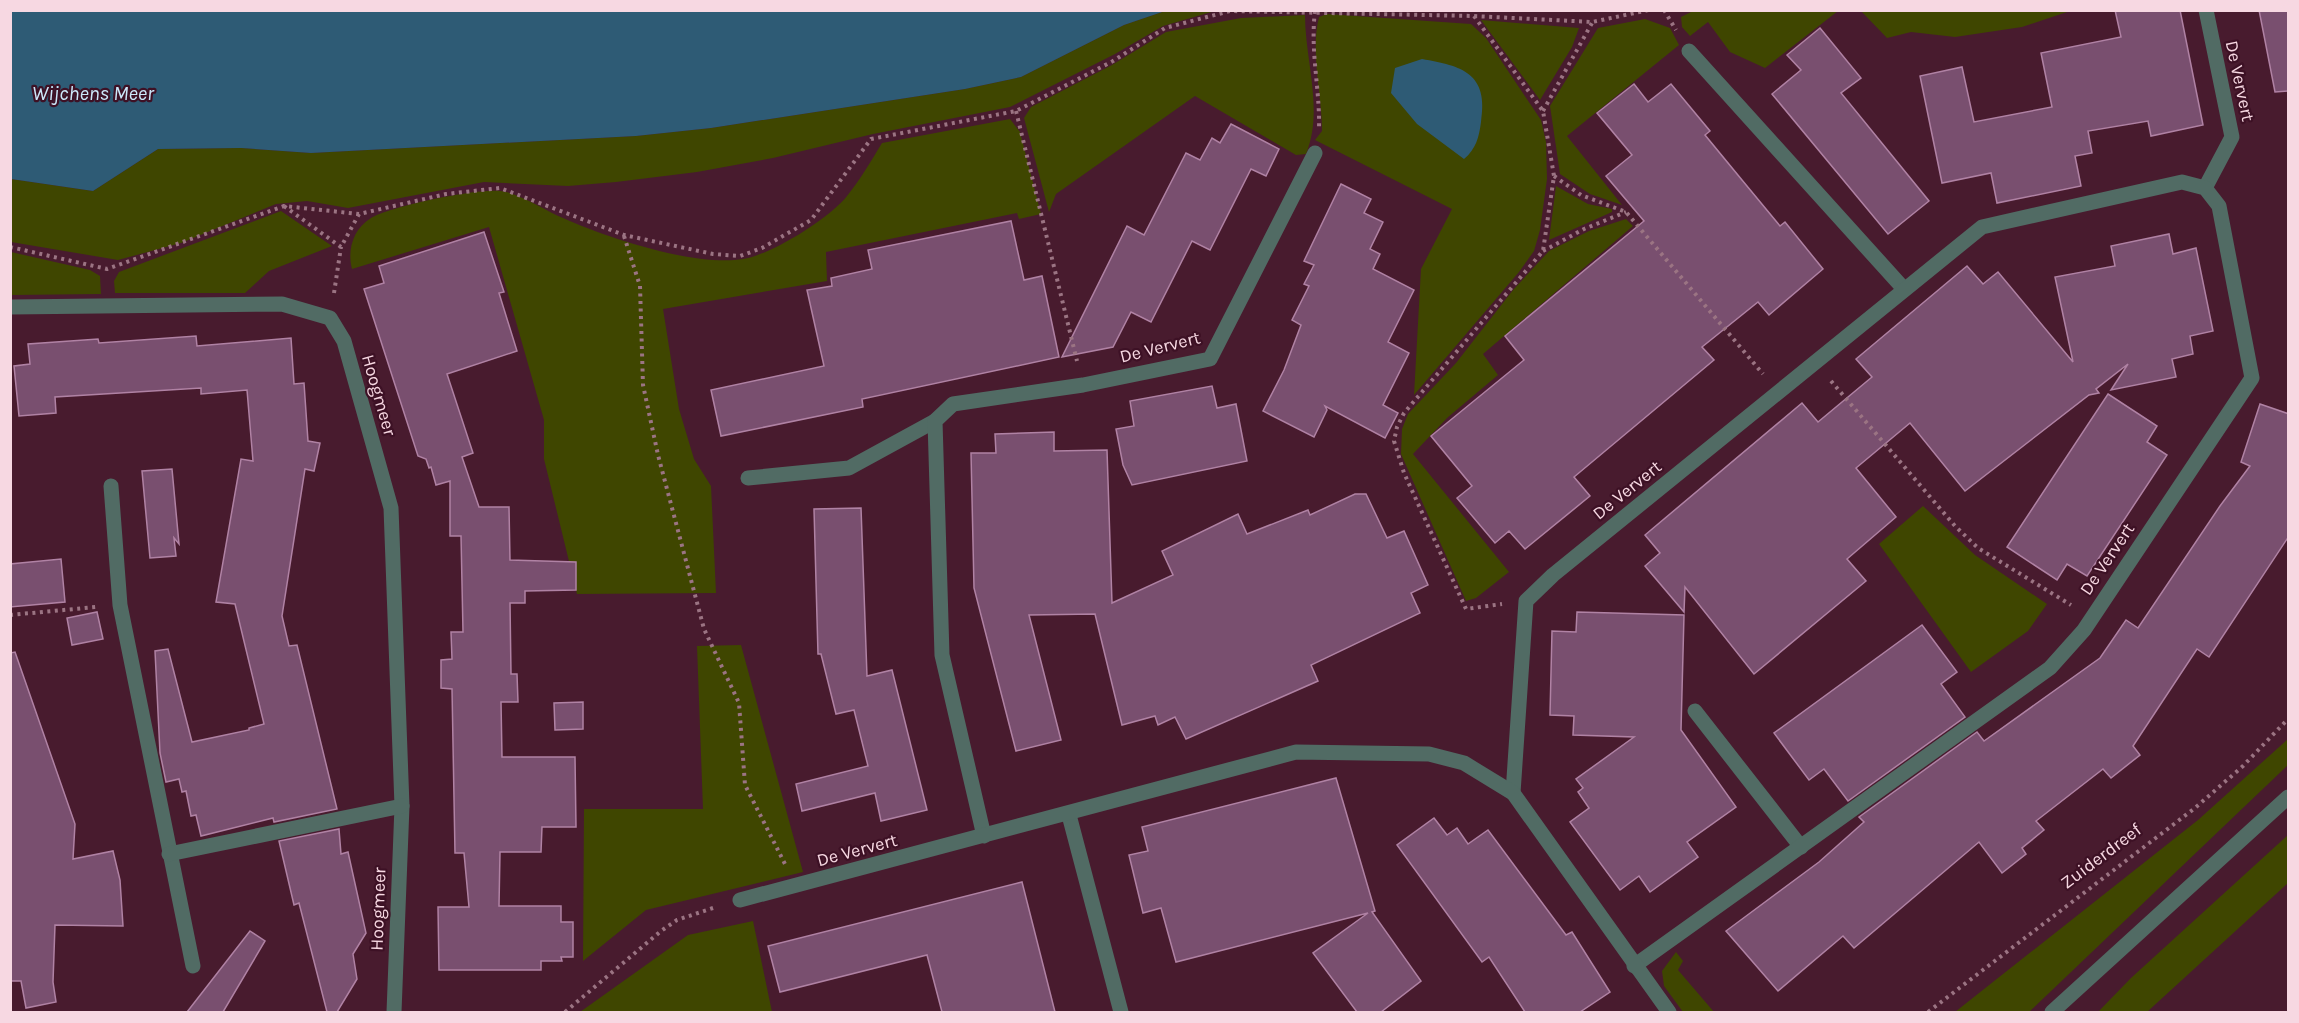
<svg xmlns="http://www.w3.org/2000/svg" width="2299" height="1023" viewBox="0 0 2299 1023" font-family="Karla,sans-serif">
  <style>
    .green { fill: #3f4600 }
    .water { fill: #2e5b75 }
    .building { fill: #794f6f; stroke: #b082a4; stroke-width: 1.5 }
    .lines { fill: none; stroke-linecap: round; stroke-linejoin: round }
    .path { stroke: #9b7483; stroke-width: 4; stroke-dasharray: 3 4.5; stroke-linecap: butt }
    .minor { stroke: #516b64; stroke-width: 15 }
    .labels { text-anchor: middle; stroke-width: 4.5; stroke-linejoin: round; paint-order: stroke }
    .street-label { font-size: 18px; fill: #f7d8e2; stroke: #3d1125 }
    .water-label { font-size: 20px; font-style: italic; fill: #cce8fa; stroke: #3d1125 }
  </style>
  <rect width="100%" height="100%" fill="#481b2e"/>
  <g class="green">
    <path d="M1165 11H1215L1163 26 1115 54 1010 107 873 134 773 158 697 172 616 182 568 186 484 182 348 208 307 201 276 204 181 243 118 260 11 242V179L93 191 158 149 241 148 311 153 636 136 711 128 965 89 1021 77 1124 25Z"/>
    <path d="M1693 11V10L1838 11 1765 68 1730 52 1708 22 1690 36 1682 27 1681 17Z"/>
    <path d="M1861 11H2070L2022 27 1955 37 1911 32 1887 38Z"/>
    <path d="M1327 14 1471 24 1486 38 1541 120 1546 142 1547 179 1540 230 1534 251 1519 272 1414 395 1421 269 1452 209 1315 140 1322 131C1322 94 1310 53 1319 17Z"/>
    <path d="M1305 15C1305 61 1324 110 1306 154L1296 155 1195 96 1056 194 1049 212 1024 118 1031 107 1112 65 1166 32 1241 18Z"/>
    <path d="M1645 19 1670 28 1679 45 1567 136 1622 205 1590 194 1560 174 1550 106 1598 28Z"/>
    <path d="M1481 20 1579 28 1572 47 1540 100Z"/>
    <path d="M1010 119 1020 132 1041 214 1019 219 1017 213 826 252 827 281 663 309 679 409 694 459 711 486 716 593 577 594 544 459V420L489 227 352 269C347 250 353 229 371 218 391 206 477 188 500 191 517 192 546 211 563 218 607 238 696 267 743 259 771 255 830 218 847 196 860 180 871 161 882 143Z"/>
    <path d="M1556 186 1588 204 1612 209V212L1549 240Z"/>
    <path d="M281 211 332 246 269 271 245 293H115L114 281 119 272Z"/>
    <path d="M1626 219 1633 226 1483 354 1498 375 1447 418 1413 454 1509 572 1476 598 1466 601 1401 454 1402 429 1408 414 1456 363 1513 290 1549 251 1589 231Z"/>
    <path d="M11 252 90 270 100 276 101 294 11 295Z"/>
    <path d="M1923 506 1975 555 2047 604 2028 631 1971 672 1879 544Z"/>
    <path d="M741 645 803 872 646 910 583 961 584 809H703L697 646Z"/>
    <path d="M2288 739V765L2029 1012H1955L2198 820Z"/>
    <path d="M2288 835V883L2147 1012H2098L2131 978Z"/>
    <path d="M753 921 772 1012H580L688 935Z"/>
    <path d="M1676 952 1683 961 1678 970 1714 1012H1683L1664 986 1662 971Z"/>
  </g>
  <g class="water">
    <path d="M11 10H1165V11L1124 25 1021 77 965 89 711 128 636 136 311 153 241 148 158 149 93 191 11 179Z"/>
    <path d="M1422 59C1462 66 1489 73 1481 122 1479 137 1476 149 1464 159L1417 124 1391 93 1395 68Z"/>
  </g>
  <g class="building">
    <path d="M2115 10H2180L2203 125 2151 136 2148 121 2088 131 2092 153 2075 156 2081 186 1997 203 1991 173 1942 183 1920 76 1962 67 1974 122 2052 107 2041 53 2121 37Z"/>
    <path d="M2259 10H2289V91L2275 92Z"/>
    <path d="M1820 28 1861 78 1841 93 1929 201 1888 234 1772 94 1801 70 1787 55Z"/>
    <path d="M1634 84 1648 102 1671 84 1710 131 1705 135 1742 180 1780 226 1785 222 1823 269 1769 315 1758 302 1702 347 1714 360 1574 477 1590 496 1525 549 1509 531 1495 543 1457 498 1472 486 1431 436 1524 360 1505 336 1644 221 1606 176 1632 155 1597 113Z"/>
    <path d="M1231 124 1279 149 1266 176 1251 169 1210 250 1192 241 1151 322 1131 312 1113 347 1062 357 1127 226 1144 235 1186 153 1200 160 1212 138 1220 143Z"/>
    <path d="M1341 184 1371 199 1364 213 1383 222 1370 249 1380 254 1373 269 1414 290 1388 342 1409 353 1383 405 1398 413 1385 438 1325 406 1327 410 1314 437 1263 411 1284 370 1301 325 1292 320 1309 286 1304 284 1314 265 1304 261Z"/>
    <path d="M1011 221 1024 280 1042 276 1059 357 862 399 863 407 721 436 711 390 824 366 807 290 832 286 831 278 872 269 868 250Z"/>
    <path d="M484 232 504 292 499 293 517 351 447 374 473 453 462 457 479 507H509L510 560 576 562V590L525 591V603H510L511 674H517L518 702H501L502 757H575L576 827H542L541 852H500L499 906H561V922H573V957H561L562 961H541V970H439L438 907H469L464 853H455L452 689 441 688V660L452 659 451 632H463L461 536H450V481L436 485 431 467 429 468 426 459 418 456 364 289 384 283 379 266Z"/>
    <path d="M2169 234 2173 254 2196 248 2213 331 2190 336 2193 354 2172 359 2176 377 2111 390 2128 364 2096 389 2099 393 2089 395 1965 491 1910 423 1856 468 1896 517 1847 559 1866 581 1754 674 1685 587 1684 612 1645 566 1660 553 1645 535 1802 403 1818 422 1872 377 1856 359 1967 266 1983 284 1998 272 2073 362 2055 277 2115 266 2111 246Z"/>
    <path d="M196 336 197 346 291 338 294 384 304 383 308 441 320 443 314 471 305 469 282 616 289 646 297 645 337 809 274 822 273 818 201 836 196 815 191 816 186 791 182 792 179 779 166 782 160 753 155 651 168 649 192 742 249 730V728L264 724 235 604 216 602 241 459 253 461 247 390 201 394V388L55 397 56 413 19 416 14 366 30 364 28 344 98 339 99 343Z"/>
    <path d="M1212 386 1217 408 1236 404 1247 461 1132 485 1123 465 1116 429 1134 426 1130 401Z"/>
    <path d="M2108 394 2157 426 2147 442 2167 455 2087 576 2067 564 2057 580 2007 547Z"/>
    <path d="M2260 404 2289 414V536L2209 657 2197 649 2133 746 2140 755 2111 778 2103 769 2036 821 2044 830 2022 848 2026 854 2002 873 1979 842 1854 948 1843 936 1778 991 1726 931 1819 862 1864 822 1859 817 1977 732 1984 741 2100 658 2126 620 2138 628 2220 506 2250 466 2241 462Z"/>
    <path d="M1054 432V451L1107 450 1112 603 1173 575 1162 551 1238 514 1247 534 1308 510 1310 515 1355 494H1366L1387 538 1404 531 1428 585 1411 593 1420 613 1311 665 1318 681 1186 739 1175 717 1158 725 1155 716 1122 725 1095 614 1029 615 1061 740 1016 751 974 588 971 453H996L995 434Z"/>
    <path d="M172 469 179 544 174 538 176 556 150 558 142 471Z"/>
    <path d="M861 508 867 676 892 670 927 810 881 821 875 793 802 811 796 784 868 766 854 710 836 714 821 654H818L814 509Z"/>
    <path d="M61 559 65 602 10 607V564Z"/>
    <path d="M97 612 103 639 72 645 67 618Z"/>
    <path d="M1577 612 1684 615 1681 730 1736 807 1687 842 1698 857 1650 892 1639 876 1620 890 1570 822 1589 808 1578 792 1583 788 1576 779 1634 737 1573 735 1574 716 1550 715 1552 631 1576 632Z"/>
    <path d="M1922 625 1957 672 1941 684 1965 717 1848 801 1824 769 1809 780 1774 733Z"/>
    <path d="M15 652 75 824 73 859 113 851 120 880 123 926 55 925 53 982 56 1002 26 1008 21 981H10V653Z"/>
    <path d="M583 702V729L555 730 554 703Z"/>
    <path d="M1336 778 1375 911 1372 912 1421 981 1381 1012H1357L1313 953 1368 913 1176 962 1161 908 1143 913 1129 855 1148 851 1142 827Z"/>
    <path d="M1434 818 1447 835 1457 828 1468 844 1488 830 1566 935 1572 932 1610 992 1580 1012H1525L1489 957 1482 962 1397 845Z"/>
    <path d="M339 829 341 854 348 852 366 933 353 954 357 979 337 1012H327L299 903 294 905 279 841Z"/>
    <path d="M1022 882 1055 1012H942L927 955 780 992 768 946Z"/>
    <path d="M250 931 265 941 223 1012H187Z"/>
  </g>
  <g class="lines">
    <g class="path">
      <path d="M1664 10 1676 30"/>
      <path d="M1315 11C1310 52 1320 88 1319 129"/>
      <path d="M1474 16 1543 111 1554 176 1543 251 1404 413 1397 427 1394 441 1404 473 1466 609 1502 604"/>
      <path d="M1016 111 1077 361"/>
      <path d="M1543 111 1592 23"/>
      <path d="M1554 176 1581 195 1626 212 1763 374"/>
      <path d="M284 206 341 247 359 214"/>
      <path d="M624 236 640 286 643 385 658 455 704 629 739 703 745 785 785 864"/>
      <path d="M10 247 107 269 284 206 359 214 446 194 500 188 624 235 713 254 740 256 762 248 811 220 871 139 1016 111 1113 61 1165 28 1230 11 1474 16 1592 22 1649 10"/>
      <path d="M1543 251 1584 229 1626 212"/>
      <path d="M334 293 341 247"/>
      <path d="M1831 381 1955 526 1978 548 2071 605"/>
      <path d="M10 615 96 607"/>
      <path d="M565 1012 661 931 677 920 716 907"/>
      <path d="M1928 1012 2195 808 2243 766 2288 719"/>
    </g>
    <g class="minor">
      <path d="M1689 51 1904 289"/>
      <path d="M2205 188 2232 137 2206 10"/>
      <path d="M10 307 282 304 330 318 344 341 391 508 402 806 394 1012"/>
      <path d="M748 478 849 468 935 421"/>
      <path d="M111 486 120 605 193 966"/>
      <path d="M1695 711 1801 847"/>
      <path d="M1513 793 1526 601 1553 575 1982 227 2182 182 2205 188 2219 206 2252 378 2084 630 2050 668 1634 966"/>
      <path d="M1069 815 1121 1012"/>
      <path d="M984 836 942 655 935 421 953 404 1083 385 1210 359 1315 153"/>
      <path d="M169 854 402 806"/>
      <path d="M740 900 1296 752 1429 754 1464 763 1513 793 1669 1012"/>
      <path d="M2052 1012 2288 797"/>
    </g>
  </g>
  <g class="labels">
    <g class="street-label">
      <text transform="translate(2240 81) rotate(78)" y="6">De Ververt</text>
      <text transform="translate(1160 347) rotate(-14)" y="6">De Ververt</text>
      <text transform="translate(379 395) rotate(74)" y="6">Hoogmeer</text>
      <text transform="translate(1627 490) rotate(-39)" y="6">De Ververt</text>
      <text transform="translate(2107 559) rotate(-56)" y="6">De Ververt</text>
      <text transform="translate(857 850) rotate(-15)" y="6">De Ververt</text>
      <text transform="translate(2101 856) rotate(-37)" y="6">Zuiderdreef</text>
      <text transform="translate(378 909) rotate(-88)" y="6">Hoogmeer</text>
    </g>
    <g class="water-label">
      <text x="93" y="100">Wijchens Meer</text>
    </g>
  </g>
  <rect width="2299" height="1023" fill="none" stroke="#f7d8e2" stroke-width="24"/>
</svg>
